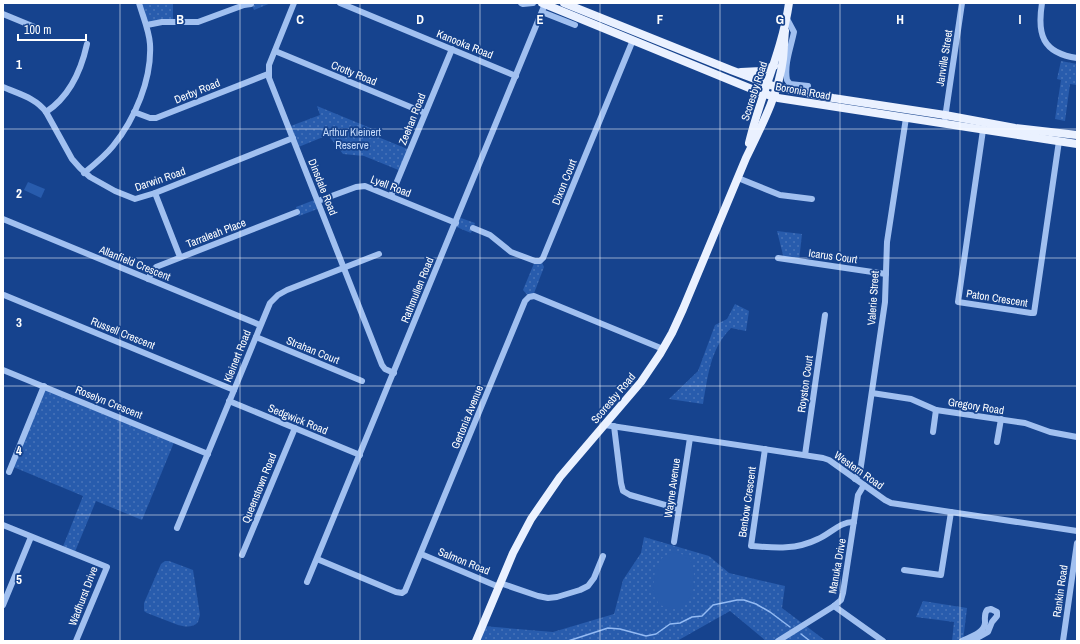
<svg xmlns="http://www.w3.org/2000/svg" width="1080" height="644" viewBox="0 0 1080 644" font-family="'Archivo Narrow',sans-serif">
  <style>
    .park { fill: url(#park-dots) }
    .pitch { fill: #285cad }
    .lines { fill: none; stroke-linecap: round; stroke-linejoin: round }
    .stream { stroke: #93baf3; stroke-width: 1.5 }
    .minor { stroke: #a1c0f0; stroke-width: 6 }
    .major { stroke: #eaf1ff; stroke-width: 8 }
    .grid { fill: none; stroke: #fff; stroke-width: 1; stroke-opacity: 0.55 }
    .labels { text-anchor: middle; stroke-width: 3.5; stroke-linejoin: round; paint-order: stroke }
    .street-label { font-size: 11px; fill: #fff; stroke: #16438e }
    .park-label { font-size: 11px; fill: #c7dcfb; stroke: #16438e }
    .grid-label { font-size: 13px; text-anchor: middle; font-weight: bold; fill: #fff; stroke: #16438e; stroke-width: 3.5; stroke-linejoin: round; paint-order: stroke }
  </style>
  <defs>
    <pattern id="park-dots" width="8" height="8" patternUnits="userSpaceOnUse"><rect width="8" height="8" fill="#285cad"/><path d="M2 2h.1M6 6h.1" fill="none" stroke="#4874b9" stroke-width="1.8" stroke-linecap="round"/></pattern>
  </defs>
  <rect width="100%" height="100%" fill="#16438e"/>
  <g class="park">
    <path d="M139 3H173V22L147 25Z"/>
    <path d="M251 3H271L254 10Z"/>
    <path d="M1061 61 1077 64V85L1070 84 1065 121 1055 119 1061 80 1057 79Z"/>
    <path d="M317 106 380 132 378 137 410 150 401 171 364 156 343 154 328 135 296 148 288 127 320 115Z"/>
    <path d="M317 199 320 208 299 216 296 207Z"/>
    <path d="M458 217 475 223 471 233 454 226Z"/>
    <path d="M777 231 802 234 799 261 784 259Z"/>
    <path d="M541 260 544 267 533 296 529 297 523 290 535 261Z"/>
    <path d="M735 304 749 311 746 331 731 328C710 349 708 376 703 404L669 399 698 371 715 325 727 319Z"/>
    <path d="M44 386 175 440 142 520 96 501 74 554 62 549 83 496 11 466Z"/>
    <path d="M644 537 709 556 729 573 785 586 782 608 826 641H766L730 611 677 641H477L483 626 553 632 614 614 623 580 641 553Z"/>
    <path d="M165 561H169L193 570 200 615 198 622C193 628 185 627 178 625L147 613 144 611V603L161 564Z"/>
    <path d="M923 601 967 608 963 641H952L954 622 916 617Z"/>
  </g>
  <g class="pitch">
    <path d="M28 182 45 189 41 198 24 190Z"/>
    <path d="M672 552 689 556 694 571 693 592 685 604 675 609 659 605 653 590 655 570 662 558Z"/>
  </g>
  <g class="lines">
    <g class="stream">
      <path d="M801 634 810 641"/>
      <path d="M568 641 608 628 620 629 646 636 656 634 670 624 680 623 692 617 702 616 713 605 737 600H744L756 604 770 612 790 627"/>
    </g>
    <g class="minor">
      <path d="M294 3 269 65V78L382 365 385 369 394 373"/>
      <path d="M340 3 516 76"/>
      <path d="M521 3 523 4 533 3"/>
      <path d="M1042 3C1037 34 1042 53 1077 58"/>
      <path d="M542 12 575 25"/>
      <path d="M3 14 37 28"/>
      <path d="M787 19 794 32C791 47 784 64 787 80L790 84 808 86"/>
      <path d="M147 25 162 22H198L244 5 251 4"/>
      <path d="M275 51 425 113"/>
      <path d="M3 87C19 94 36 98 46 112L72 159 80 168 90 177 115 191 135 199 155 193 293 138"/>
      <path d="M46 112C69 97 81 71 87 44"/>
      <path d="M134 112 150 118H156L268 74"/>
      <path d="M945 118 962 3"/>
      <path d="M983 130 958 302 1031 313H1034L1059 141"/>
      <path d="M84 173C95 164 105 156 113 146 135 119 152 79 150 44 149 30 143 17 139 3"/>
      <path d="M738 178 780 195 812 199"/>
      <path d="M155 193 180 257"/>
      <path d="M391 196 452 49"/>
      <path d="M318 201 356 187 365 186 456 223"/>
      <path d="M3 219 260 325"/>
      <path d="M473 228 490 235 511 252 535 261H540L543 258 633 40"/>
      <path d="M778 258 886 274"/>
      <path d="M148 279 152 272 156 267 297 212"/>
      <path d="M4 295 234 390"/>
      <path d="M256 337 362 381"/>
      <path d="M3 370 208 454"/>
      <path d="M872 393 911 399 936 410 1025 423 1050 432 1077 437"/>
      <path d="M229 401 360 455"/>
      <path d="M605 425 823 458 829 460 885 500 891 503 1077 531"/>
      <path d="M614 426 621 483 623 491 630 495 679 509"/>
      <path d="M933 432 936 410"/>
      <path d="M997 442 1001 419"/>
      <path d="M765 449 751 546C775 548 796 550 818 539 830 534 841 521 854 522"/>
      <path d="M805 455 825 315"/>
      <path d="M9 472 44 386"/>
      <path d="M855 479 860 472 862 459 885 302 887 242 906 118"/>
      <path d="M3 525 107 567 76 641"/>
      <path d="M177 528 270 303 278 295 287 290 379 254"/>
      <path d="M674 542 690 438"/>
      <path d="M421 554 499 587"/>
      <path d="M242 555 295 428"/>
      <path d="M317 559 396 592 402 593 405 591 525 301 529 297 534 296 663 349"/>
      <path d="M904 570 941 575 951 512"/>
      <path d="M307 582 545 4"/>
      <path d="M500 583 538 596 548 598 557 597 580 590 588 586 594 578 603 556"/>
      <path d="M3 605 31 537"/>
      <path d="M834 606 883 641"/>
      <path d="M778 641 834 606 841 600 843 593 858 495 864 485"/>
      <path d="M962 641C970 637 984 633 985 623 985 617 984 614 987 610L991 609 997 612V616L992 622 988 632 972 641"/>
      <path d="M1063 641 1077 543"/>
    </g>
    <g class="major">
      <path d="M542 3 759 92 778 98 1077 144"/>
      <path d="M564 3 731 70 776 87 833 98 945 115 1015 128 1077 135"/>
      <path d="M741 72 761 71 774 66"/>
      <path d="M749 143C760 96 782 52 789 3"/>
      <path d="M476 641 513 553 531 519 560 477 641 382 660 354 672 333 683 309 746 158C761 127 779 93 783 59 784 50 784 40 785 31"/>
    </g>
  </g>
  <path class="grid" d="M120 3V641M240 3V641M360 3V641M480 3V641M600 3V641M720 3V641M840 3V641M960 3V641M3 129H1077M3 258H1077M3 386H1077M3 515H1077"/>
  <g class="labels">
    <g class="street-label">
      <text transform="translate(465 44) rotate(22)" y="4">Kanooka Road</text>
      <text transform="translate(944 58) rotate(-81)" y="4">Janville Street</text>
      <text transform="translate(354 73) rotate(22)" y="4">Crotty Road</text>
      <text transform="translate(197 91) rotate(-22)" y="4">Derby Road</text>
      <text transform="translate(754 91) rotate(-72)" y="4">Scoresby Road</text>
      <text transform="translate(803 91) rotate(10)" y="4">Boronia Road</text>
      <text transform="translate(412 119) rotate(-68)" y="4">Zeehan Road</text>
      <text transform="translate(160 179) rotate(-19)" y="4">Darwin Road</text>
      <text transform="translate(564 182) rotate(-68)" y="4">Dixon Court</text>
      <text transform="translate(391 186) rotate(21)" y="4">Lyell Road</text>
      <text transform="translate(323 187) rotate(68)" y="4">Dinsdale Road</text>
      <text transform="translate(216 233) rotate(-21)" y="4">Tarraleah Place</text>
      <text transform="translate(833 256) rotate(8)" y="4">Icarus Court</text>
      <text transform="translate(135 263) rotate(22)" y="4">Allanfield Crescent</text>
      <text transform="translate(417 290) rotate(-68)" y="4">Rathmullen Road</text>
      <text transform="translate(873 298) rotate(-86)" y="4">Valerie Street</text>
      <text transform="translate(997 298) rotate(9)" y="4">Paton Crescent</text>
      <text transform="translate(123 333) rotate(22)" y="4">Russell Crescent</text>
      <text transform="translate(313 350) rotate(22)" y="4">Strahan Court</text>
      <text transform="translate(237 356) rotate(-68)" y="4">Kleinert Road</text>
      <text transform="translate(805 384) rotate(-82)" y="4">Royston Court</text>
      <text transform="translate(613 398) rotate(-50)" y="4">Scoresby Road</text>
      <text transform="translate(109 402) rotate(22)" y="4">Roselyn Crescent</text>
      <text transform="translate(976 406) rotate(9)" y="4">Gregory Road</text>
      <text transform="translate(467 417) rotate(-68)" y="4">Gertonia Avenue</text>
      <text transform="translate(298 419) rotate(22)" y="4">Sedgwick Road</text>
      <text transform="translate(859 470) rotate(35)" y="4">Western Road</text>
      <text transform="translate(259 488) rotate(-68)" y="4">Queenstown Road</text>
      <text transform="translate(672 488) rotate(-82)" y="4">Wayne Avenue</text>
      <text transform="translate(747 502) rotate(-82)" y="4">Benbow Crescent</text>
      <text transform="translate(464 561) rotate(22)" y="4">Salmon Road</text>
      <text transform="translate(837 566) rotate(-80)" y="4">Manuka Drive</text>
      <text transform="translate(1060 591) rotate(-82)" y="4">Rankin Road</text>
      <text transform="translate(83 596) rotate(-69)" y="4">Wadhurst Drive</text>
    </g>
    <g class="park-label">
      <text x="352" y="136">Arthur Kleinert<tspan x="352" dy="13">Reserve</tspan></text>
    </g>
  </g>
  <g class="grid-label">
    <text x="180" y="24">B</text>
    <text x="300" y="24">C</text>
    <text x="420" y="24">D</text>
    <text x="540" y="24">E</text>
    <text x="660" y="24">F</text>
    <text x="780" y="24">G</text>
    <text x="900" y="24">H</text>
    <text x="1020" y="24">I</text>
    <text x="19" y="69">1</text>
    <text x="19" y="198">2</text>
    <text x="19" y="327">3</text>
    <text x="19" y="455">4</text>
    <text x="19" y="584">5</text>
  </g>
  <rect width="1080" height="644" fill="none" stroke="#ffffff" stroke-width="8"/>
  <path d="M18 34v6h68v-6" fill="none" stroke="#ffffff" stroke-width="2"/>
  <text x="24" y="34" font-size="12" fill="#ffffff" stroke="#16438e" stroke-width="3" paint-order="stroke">100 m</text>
</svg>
